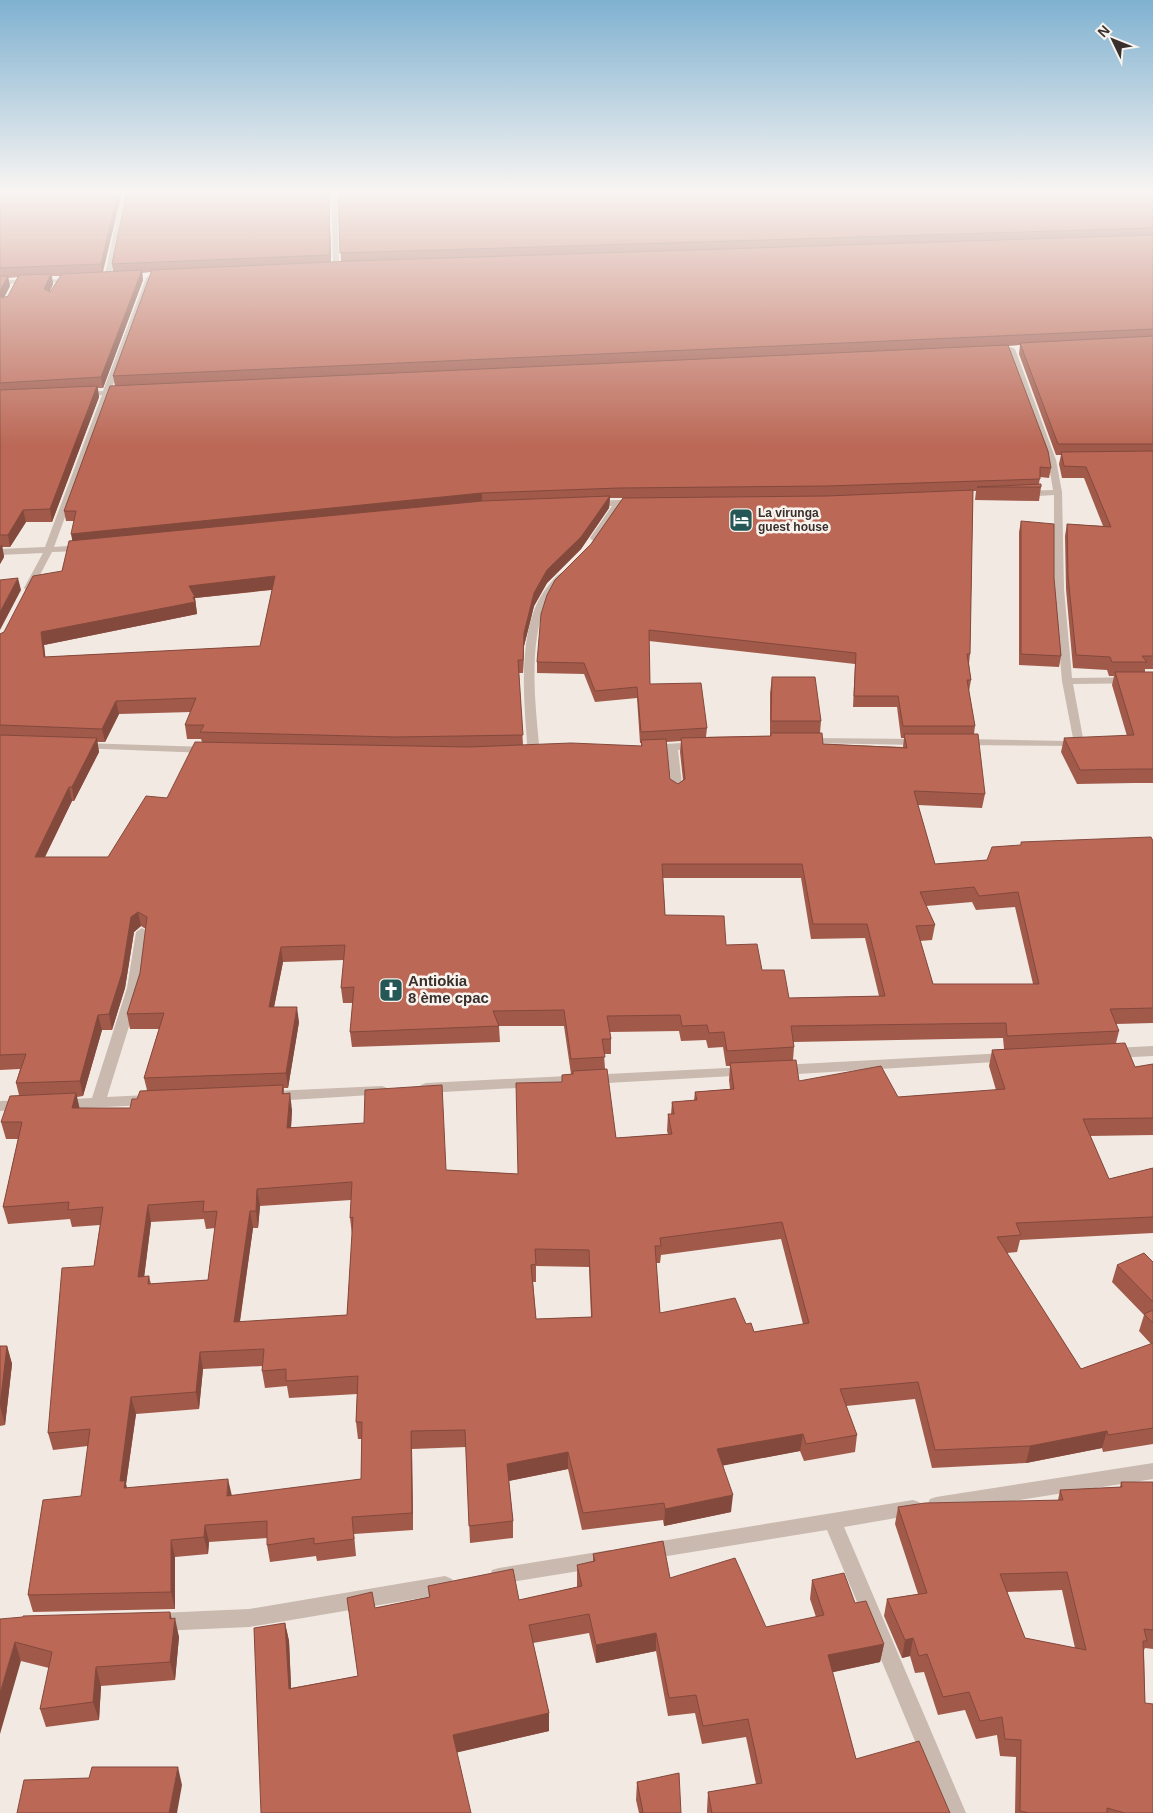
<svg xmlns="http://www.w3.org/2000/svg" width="1153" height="1813" viewBox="0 0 1153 1813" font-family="Helvetica,sans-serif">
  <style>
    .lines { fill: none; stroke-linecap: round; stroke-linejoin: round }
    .minor { fill: #c9b9ae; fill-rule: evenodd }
    .wall { fill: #a1594a; fill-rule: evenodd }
    .shaded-wall { fill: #83493c }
    .building { fill: #bb6856; stroke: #83493c; fill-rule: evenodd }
    .labels { text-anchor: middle; stroke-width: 5; stroke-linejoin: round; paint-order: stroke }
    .far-poi-label { font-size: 12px; font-weight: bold; fill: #392f2c; stroke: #f9f3ee; text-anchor: start }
    .poi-label { font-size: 15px; font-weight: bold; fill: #392f2c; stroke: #f9f3ee; text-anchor: start }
  </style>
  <rect width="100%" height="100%" fill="#f2e9e2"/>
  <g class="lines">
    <g class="minor">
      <path d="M122 192H128L110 279 107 281 104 279Z"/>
      <path d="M331 192H337L339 267 336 269 333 267Z"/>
      <path d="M149 276 152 278 111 390H125L129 392 125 394 110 395 54 547 82 545 87 548 82 551 52 552 32 590H26L24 588 43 553 0 555V549L45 547 102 395 82 396 78 394 82 392 103 391 146 278Z"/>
      <path d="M77 279 78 280 75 282 0 284V280Z"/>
      <path d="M1011 347 1015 349 1056 460 1062 492 1064 589 1072 678 1153 677V683L1073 684 1083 738 1079 745 1075 746 962 745 957 742 962 739 1066 741 1073 738 1062 681 1054 589V495L1023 497 1019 494 1023 491 1053 490 1048 460 1007 349Z"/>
      <path d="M619 500H635L639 503 635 506H621L598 540H592L590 538 612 506 593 507 589 504 593 501Z"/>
      <path d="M563 572 568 575C561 584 552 591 547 602 527 644 536 709 540 754L534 757 528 754C525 705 514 625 549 585 553 580 557 574 563 572Z"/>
      <path d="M807 738 919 739 924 742 919 745 803 743 802 741Z"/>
      <path d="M697 742 702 745 701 747 678 750 683 793 681 795H673L667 750 650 751 644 748 650 745Z"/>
      <path d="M82 743 207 747 213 750 207 753 78 748 76 746 78 744Z"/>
      <path d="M142 928 148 932 141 988 107 1097 147 1095 152 1097 154 1100 152 1103 147 1105 62 1109 57 1108 55 1104 57 1100 92 1098 127 988 136 932Z"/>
      <path d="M1153 1046V1056L1113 1058 1108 1056 1106 1053 1108 1050 1113 1048Z"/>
      <path d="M1006 1053 1011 1055 1013 1058 1011 1061 781 1075 776 1073 774 1070 776 1067 781 1065Z"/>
      <path d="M746 1067 751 1069 753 1072 751 1075 426 1093 421 1091 419 1088 421 1085 426 1083Z"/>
      <path d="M382 1086 387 1088 389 1091 387 1094 274 1101 269 1099 267 1096 269 1093 274 1091Z"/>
      <path d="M24 1100 29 1101 31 1105 29 1109 0 1111V1101Z"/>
      <path d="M1153 1463V1479L936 1513 930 1511 927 1505 930 1499 936 1497Z"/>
      <path d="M913 1500 919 1502 922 1508 919 1514 844 1527 966 1813H945L827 1530 649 1559 642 1557 640 1551 642 1545 649 1543Z"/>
      <path d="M610 1550 617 1552 619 1558 617 1564 610 1566 499 1584 492 1582 490 1576 492 1570 499 1568Z"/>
      <path d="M445 1576 452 1579 454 1585 452 1591 445 1594 249 1627 160 1631 153 1628 150 1622 153 1616 160 1613 249 1609Z"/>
    </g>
  </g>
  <g class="wall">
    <path d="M0 192H122L103 272H113L112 264 329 192 331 262H341L338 192H1153V669H1145V672H1153V783H1134L1077 784 1061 752 1064 738 1127 736 1112 685 1114 676H1109L1107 670 1073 668 1066 589 1065 536 1067 524 1103 526 1084 478H1062L1059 464 1061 455H1056L1019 354 1020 345 1008 346 1051 468 1049 478 1040 477 1039 484 1041 487 1039 501 975 500 976 491H973L970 654 969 664 971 680 969 691 975 726 974 734 985 794 982 808 918 805 935 864 987 860 1021 845V842L1153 841V1023L1116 1024 1119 1031 1116 1043 1135 1067 1153 1064V1135L1090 1136 1109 1179 1153 1168V1233L1020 1240 1017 1252 1007 1253 1081 1369 1151 1344 1139 1331 1144 1315 1112 1282 1117 1265 1153 1262V1444L1103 1452 1102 1448 1026 1463 932 1468 915 1399 846 1406 857 1435 855 1452 804 1461 800 1451 723 1465 731 1512 664 1526 663 1520 582 1530 568 1469 509 1481 513 1521V1538L470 1543 466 1447 412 1449 413 1530 354 1534 356 1556 317 1561 316 1556 270 1562 267 1545V1538L209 1542 208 1554 175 1557V1609L33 1612 28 1595 81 1496 88 1446 53 1450 48 1433 94 1266 100 1225 72 1227 70 1219 8 1224 3 1207 18 1139H6L1 1122 19 1095 16 1083 20 1069 0 1070V634L4 632 62 571 72 540 74 521H66L64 511 115 386 113 376 151 272 142 273 143 280 103 388H98L99 397 52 522H26L10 547H2L4 557 0 564ZM52 276H60L50 292H49L53 284ZM18 277 8 296 4 298 10 286 8 278ZM610 498H623L591 544 537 662V673L584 674 595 702 637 698 640 743H641V746L523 745 519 673H523L524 646 534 606 547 583 581 549 609 508ZM272 590 260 646 45 657 44 645 197 614 195 598ZM649 641 855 664 853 707H897L901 738H904L903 747 823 744 820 733 821 721 772 677 770 693V736L706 737 707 728 650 684ZM191 712 185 725 187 739H201L202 742 167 798 108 857H45L72 801H74L99 752 97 742H105L119 714ZM681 741 680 752 683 780 678 784 670 779 666 742ZM663 878H801L811 939 865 938 879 996 789 998 762 970 726 945 665 915ZM972 902 976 910 1015 907 1033 984H933L920 941 932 940 935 925 926 906ZM141 926 146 929 140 973 127 1014 130 1029H159L144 1078 147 1090 137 1099 130 1108H79L77 1097 83 1096 102 1030H112L125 988 134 932ZM344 960 341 988 343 1003H353L350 1032 352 1047 500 1042 499 1026H564L571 1074H573L562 1075V1082L518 1174 446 1170 291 1127 292 1110 284 1094V1088H288L299 1022 274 1007 283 962ZM679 1031 681 1041 706 1040 708 1048 723 1047 726 1066H730L729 1080 730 1089 695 1092 694 1100 672 1102 671 1114H668L667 1131 668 1134 616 1138 605 1069 604 1054H611V1039L610 1032ZM1003 1038 1004 1049 992 1050 989 1066 996 1090 898 1097 799 1081 793 1060 794 1047 793 1042ZM351 1200 350 1218 352 1235 347 1315 240 1322 253 1228H258L260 1206ZM204 1219 206 1229 215 1228 208 1280 151 1284 149 1276 144 1277 151 1222ZM781 1239 803 1324 754 1332 746 1324 660 1313 656 1263H660L661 1255ZM536 1266 589 1267 591 1317 536 1319 533 1282H536ZM262 1366V1371L265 1388 287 1386 289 1398 357 1394 356 1422 358 1439H362L361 1479 232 1496 127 1488 126 1484 136 1414 199 1409 203 1369Z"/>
    <path d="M1021 521 1054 578 1061 656 1059 667 1019 665V532Z"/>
    <path d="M0 1346H7L12 1364 5 1425 0 1426Z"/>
    <path d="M1121 1482H1153V1649L1145 1648 1144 1650 1145 1703 1153 1813H1015L1016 1757 1000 1756 997 1735 976 1739 965 1710 938 1715 924 1672 915 1673 910 1656 902 1658 884 1616 887 1599 918 1594 895 1524 898 1507 1058 1500 1060 1490 1120 1487ZM1062 1590 1075 1648 1025 1638 1007 1592Z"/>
    <path d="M593 1554 670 1578 766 1627 816 1617 810 1599 812 1580 855 1603 884 1644 880 1662 832 1672 856 1759 950 1813H707V1810L708 1792 756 1784 746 1737 702 1744 695 1713 668 1716 656 1651 596 1663 589 1633 533 1643 549 1713V1731L457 1752 261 1813 285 1623 289 1641 291 1688 358 1676 375 1608 429 1597 428 1586 519 1600 577 1587V1565L593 1561Z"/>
    <path d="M0 1619H172L179 1637 175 1680 101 1686 99 1720 46 1727 40 1709 49 1668 21 1661Z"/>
    <path d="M637 1782 681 1813H639L636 1800Z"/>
  </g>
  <g class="shaded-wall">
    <path d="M118 192H122L102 274 101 264Z"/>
    <path d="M329 192 331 264 330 255Z"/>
    <path d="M142 270 143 280 103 388 101 377Z"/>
    <path d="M51 274 53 284 46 300 44 289Z"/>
    <path d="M8 276 10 286 0 304V291Z"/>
    <path d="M97 386 99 397 52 522 50 509Z"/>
    <path d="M482 493V503L73 544 71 534Z"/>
    <path d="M610 496 609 508 581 549 547 583 534 606 524 646 523 673V660L524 633 534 593 547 570Z"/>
    <path d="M23 510 26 522 10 547 8 535Z"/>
    <path d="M2 544 4 557 0 564V547Z"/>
    <path d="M275 576 277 589 195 598 197 614 44 645 47 670 44 657 41 632 189 586Z"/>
    <path d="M18 578 21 590 0 630V612Z"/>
    <path d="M116 701 119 714 105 742 102 729Z"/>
    <path d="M97 738 99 752 74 801 72 787Z"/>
    <path d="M69 787 72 801 38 871 35 857Z"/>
    <path d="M138 912 141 926 134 932 125 988 112 1030 109 1014 131 917Z"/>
    <path d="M281 947 283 962 271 1022 269 1007Z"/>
    <path d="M297 1007 299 1022 288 1088 286 1073Z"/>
    <path d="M98 1015 102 1030 83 1096 80 1081Z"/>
    <path d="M76 1093 80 1110 72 1108Z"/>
    <path d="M290 1093 292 1110 290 1144 287 1128Z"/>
    <path d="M257 1189 260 1206 258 1228 256 1211Z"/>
    <path d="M148 1205 151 1222 142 1294 138 1277Z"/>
    <path d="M250 1211 253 1228 237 1340 234 1322Z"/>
    <path d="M7 1346 12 1364 5 1425 0 1406Z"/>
    <path d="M200 1352 203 1369 199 1409 196 1392Z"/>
    <path d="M131 1397 136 1414 126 1484 129 1498 120 1481Z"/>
    <path d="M411 1431 412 1449 413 1530 412 1513Z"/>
    <path d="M1107 1431 1102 1448 1026 1463 1030 1446Z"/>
    <path d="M803 1434 800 1451 716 1467 717 1449Z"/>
    <path d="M568 1452V1469L508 1481 507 1464Z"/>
    <path d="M228 1479 232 1496H227Z"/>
    <path d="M733 1495 731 1512 664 1526 665 1509Z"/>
    <path d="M205 1525 209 1542 208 1554 204 1537Z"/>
    <path d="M171 1540 175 1557V1609L171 1592Z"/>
    <path d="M170 1612 174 1627 175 1618 179 1637 175 1680 170 1662Z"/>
    <path d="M285 1623 289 1641 292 1707 289 1689Z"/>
    <path d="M656 1633V1651L596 1663V1645Z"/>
    <path d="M913 1638 910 1656 902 1658 905 1640Z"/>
    <path d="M15 1642 21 1661 0 1734V1693Z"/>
    <path d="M884 1644 880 1662 825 1674 828 1655Z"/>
    <path d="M96 1667 101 1686 99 1720 93 1702Z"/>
    <path d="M549 1713V1731L455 1753 453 1735Z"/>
    <path d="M178 1767 182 1785 177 1813H169Z"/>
  </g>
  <g class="building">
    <path d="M0 192H118L101 264 0 268Z"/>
    <path d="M127 192H329L330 255 112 264Z"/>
    <path d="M338 192H1144L1153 199V228L340 253Z"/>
    <path d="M1153 235V329L113 376 152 270 353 261Z"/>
    <path d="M142 270 101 377 0 383V296L2 298 8 296 19 275 51 274 44 289 50 292 62 274Z"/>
    <path d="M0 276H8L0 291Z"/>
    <path d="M1153 336V444H1058L1020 343Z"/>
    <path d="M1008 345 1048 451 1051 468 1040 467V479L827 486 619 488 482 493 71 534 76 511H64L110 386Z"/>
    <path d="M97 386 50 509 23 510 8 535H0V390Z"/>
    <path d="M1153 451V656H1142L1147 662H1112L1110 657 1076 655 1068 576 1067 524 1111 527 1086 467 1064 466 1061 452Z"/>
    <path d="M1041 484V487H977Z"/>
    <path d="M973 490 970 654H967L971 680H967L975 726H903L898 696H854L856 653 649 630 650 684 701 683 707 728 641 732 637 687 595 691 584 663 537 662 541 614 547 595 555 580 591 544 623 498 827 496Z"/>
    <path d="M610 496 581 537 547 570 534 593 524 633 523 660H518L523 735 395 737 200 732 204 725H185L196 698 116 701 102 729 0 725V634L4 632 33 576 62 571 69 541 482 501ZM275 576 260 646 44 657 41 632 195 602 193 597H195L189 586Z"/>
    <path d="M1021 521 1054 524V578L1061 656 1021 654Z"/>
    <path d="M18 578 0 612V580Z"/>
    <path d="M1115 672H1153V769H1137L1080 770 1064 738 1134 735Z"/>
    <path d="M772 677H815L821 721H771Z"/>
    <path d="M771 733H822L823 744 907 748 904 734H978L985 794 914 791 935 864 987 860 992 847 1021 845V842L1151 837 1153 841V1008L1110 1009 1119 1031 1007 1036 1006 1023 791 1026 794 1047 727 1051 724 1032 709 1033 707 1025 682 1026 680 1015 607 1016 611 1039H602L605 1057 571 1059 564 1010 493 1011 499 1026 350 1032 354 987 341 988 345 945 281 947 269 1007H297L286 1073 144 1078 164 1013 127 1014 140 973 147 917 138 912 131 917 122 973 109 1014 98 1015 80 1081 16 1083 26 1054 0 1055V735L97 738 72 787H69L35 857H108L146 796 167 798 195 742 469 747 571 743 642 746 641 740 666 739 670 779 678 784 685 779 681 738 771 736ZM662 864H802L813 924H867L885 996 789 998 784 970H762L757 944 726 945 724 916 665 915ZM974 887 979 896 1018 892 1039 984H933L916 926 935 925 920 892Z"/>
    <path d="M1125 1043 1135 1067 1153 1064V1118L1083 1119 1109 1179 1153 1168V1217L1016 1223 1021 1235 997 1237 1081 1369 1153 1343V1428L1108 1435 1107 1431 1030 1446 935 1450 918 1382 840 1389 857 1435 806 1444 803 1434 717 1449 733 1495 665 1509 664 1503 583 1513 568 1452 507 1464 513 1521 469 1526 465 1430 411 1431 412 1513 352 1517 354 1539 314 1544V1538L267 1545V1521L205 1525 204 1537 171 1540V1592L28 1595 43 1500 81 1496 90 1429 48 1433 62 1268 94 1266 103 1207 68 1210 69 1202 3 1207 22 1122H1L10 1096 76 1093 72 1108H130L132 1099H137L140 1091 283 1085 282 1094 290 1093 287 1128 364 1123 365 1090 442 1085 446 1170 518 1174 516 1083 562 1082V1075L573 1074V1071L607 1069 616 1138 672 1134 668 1114H674L672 1102 697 1100 695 1092 734 1089 730 1063 796 1060 799 1081 881 1066 898 1097 1005 1089 992 1050ZM352 1182 350 1218 353 1217 347 1315 234 1322 250 1211H256L257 1189ZM204 1201 203 1212 217 1211 208 1280 148 1284 149 1276 138 1277 148 1205ZM782 1222 809 1323 754 1332 751 1323 746 1324 735 1298 660 1313 655 1246H661L660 1238ZM535 1249 589 1250 592 1317 536 1319 531 1265 536 1264ZM264 1349 262 1371 286 1369V1381L358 1376 356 1422H362L361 1479 227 1496 228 1479 124 1488 125 1481H120L131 1397 196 1392 200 1352Z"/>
    <path d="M1144 1253 1153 1262V1302L1117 1265Z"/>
    <path d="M1153 1310V1323L1144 1314Z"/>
    <path d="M0 1346H7L0 1406Z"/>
    <path d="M1121 1482H1153V1630L1144 1629 1147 1641H1143L1145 1703 1153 1704V1813H1125L1107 1808V1813H1029L1020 1811 1021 1740 1005 1739 1002 1717 980 1721 969 1692 943 1697 927 1654 919 1656 913 1638 905 1640 887 1599 927 1593 898 1507 925 1503 1063 1500 1060 1490 1122 1487ZM1067 1572 1086 1650 1025 1638 1000 1574Z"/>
    <path d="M663 1541 670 1578 735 1558 766 1627 824 1615 812 1580 844 1573 855 1603 866 1601 884 1644 828 1655 856 1759 919 1741 950 1813H712L708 1792 762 1783 748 1719 703 1726 696 1695 669 1698 656 1633 596 1645 589 1614 529 1625 549 1713 453 1735 471 1813H261L254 1628 285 1623 289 1689 358 1676 347 1598 372 1592 375 1608 430 1597 428 1586 513 1569 519 1600 582 1586 577 1565 595 1561 593 1554Z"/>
    <path d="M170 1612V1619L175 1618 170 1662 96 1667 93 1702 40 1709 52 1652 15 1642 0 1693V1619L23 1617V1616Z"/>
    <path d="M92 1767H178L169 1813H17L24 1780 89 1778Z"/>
    <path d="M679 1773 681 1813H640L643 1812 637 1782Z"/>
  </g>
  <linearGradient id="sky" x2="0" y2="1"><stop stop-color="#7fb1d0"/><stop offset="0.43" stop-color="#f9f5f2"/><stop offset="1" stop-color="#f9f5f2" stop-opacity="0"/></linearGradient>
  <rect width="1153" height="446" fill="url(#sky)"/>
  <defs>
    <g id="hotel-square" transform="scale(1.25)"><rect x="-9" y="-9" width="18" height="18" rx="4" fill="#255756" stroke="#f9f3ee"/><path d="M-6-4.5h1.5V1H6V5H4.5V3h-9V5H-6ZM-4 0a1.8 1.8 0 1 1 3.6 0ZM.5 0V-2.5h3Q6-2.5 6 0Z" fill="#fff"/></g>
    <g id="church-square" transform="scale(1.25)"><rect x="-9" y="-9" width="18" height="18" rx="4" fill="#255756" stroke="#f9f3ee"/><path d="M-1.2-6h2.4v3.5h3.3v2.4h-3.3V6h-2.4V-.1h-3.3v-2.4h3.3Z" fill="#fff"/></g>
  </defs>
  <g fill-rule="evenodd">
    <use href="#hotel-square" x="741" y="520"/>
    <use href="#church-square" x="391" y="990"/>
  </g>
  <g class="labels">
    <g class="far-poi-label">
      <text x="758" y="517">La virunga<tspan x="758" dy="14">guest house</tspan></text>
    </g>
    <g class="poi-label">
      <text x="408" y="986">Antiokia<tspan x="408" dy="17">8 ème cpac</tspan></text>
    </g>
  </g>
  <g transform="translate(1113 40) rotate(313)" stroke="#f9f3ee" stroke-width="4" paint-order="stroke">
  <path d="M0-4L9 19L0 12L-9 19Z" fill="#392f2c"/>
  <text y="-8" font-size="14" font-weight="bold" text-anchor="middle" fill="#392f2c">N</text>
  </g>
</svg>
